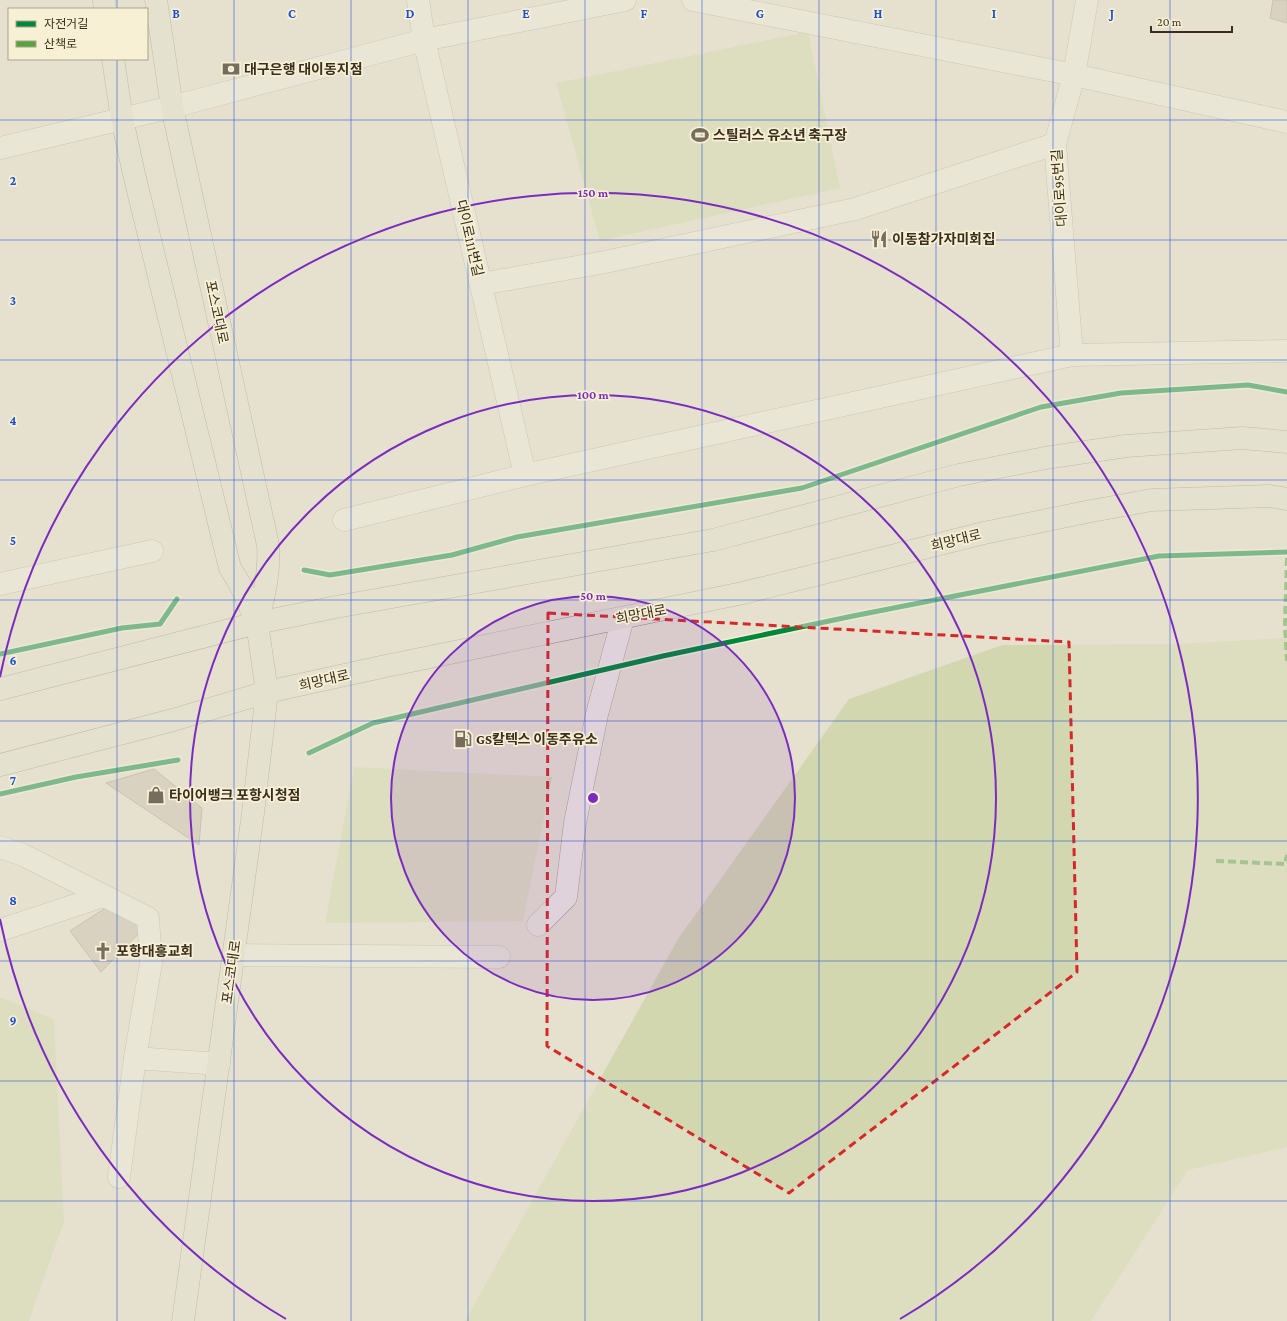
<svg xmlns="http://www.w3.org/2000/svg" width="1287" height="1321" viewBox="0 0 1287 1321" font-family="'Crimson Pro','Noto Sans KR',serif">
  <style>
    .green { fill: #d3d7b0 }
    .building { fill: #cabfaf; stroke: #a79d8d }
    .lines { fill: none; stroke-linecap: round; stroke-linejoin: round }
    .minor-casing { stroke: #aba596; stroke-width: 23 }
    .major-casing { stroke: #918b7e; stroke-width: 23 }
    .minor { stroke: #eeeadf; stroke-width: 22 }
    .major { stroke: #e5e1d1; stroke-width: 22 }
    .quiet { stroke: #54a441; stroke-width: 4; stroke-dasharray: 8 4; stroke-linecap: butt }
    .cycleway-casing { stroke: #f7f0d4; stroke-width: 8 }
    .cycleway { stroke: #00873e; stroke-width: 5 }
    .marked { fill: none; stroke: #d62828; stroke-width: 3; stroke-dasharray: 8 5; stroke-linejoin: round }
    .grid { fill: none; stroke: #1d4ed8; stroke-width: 1; stroke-opacity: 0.55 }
    .ring { fill: none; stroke: #7b2cbf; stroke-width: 2 }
    .labels { text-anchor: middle; stroke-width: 3.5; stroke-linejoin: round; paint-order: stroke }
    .poi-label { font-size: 14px; font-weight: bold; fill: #3b2e1e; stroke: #f7f0d4; text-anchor: start }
    .street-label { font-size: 14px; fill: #3b2e1e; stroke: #f7f0d4 }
    .grid-label { font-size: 13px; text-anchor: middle; font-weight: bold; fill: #1d4ed8; stroke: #f7f0d4; stroke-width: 3.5; stroke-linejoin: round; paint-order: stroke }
    .centre { fill: #7b2cbf; stroke: #f7f0d4; stroke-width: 2 }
    .ring-label { font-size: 12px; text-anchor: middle; font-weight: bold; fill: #7b2cbf; stroke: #f7f0d4; stroke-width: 3.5; stroke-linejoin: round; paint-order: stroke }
  </style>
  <rect width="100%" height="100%" fill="#e6e1ce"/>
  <g class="green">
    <path d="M808 32 840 188 600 241 556 83Z"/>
    <path d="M1287 638V1147L1188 1170 1091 1321H465L678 939 849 699 1002 645 1179 644Z"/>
    <path d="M354 767 552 777 523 921 325 923Z"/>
    <path d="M0 997 54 1019 64 1221 29 1321H0Z"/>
  </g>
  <g class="building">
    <path d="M1273 0H1287V23L1270 18Z"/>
    <path d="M154 769 202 808 199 845 106 783Z"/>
    <path d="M110 905 144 928 101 972 70 931Z"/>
  </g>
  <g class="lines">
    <g class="minor-casing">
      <g id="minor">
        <path d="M418 0 424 40 525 475"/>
        <path d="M693 0 1074 75 1287 122"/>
        <path d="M0 148 172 107 424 40 625 0"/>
        <path d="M481 284 605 262 855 209 1055 144"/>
        <path d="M1072 355 1055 144 1074 75 1087 0"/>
        <path d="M344 520 525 475 1072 355 1287 351"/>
        <path d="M0 584 152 551"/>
        <path d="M0 847 23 855 148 918 151 963 135 1058"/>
        <path d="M538 925 566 897 575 823 597 714 623 618"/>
        <path d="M0 930 103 896"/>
        <path d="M234 955 499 957"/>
        <path d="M119 1177 135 1058 219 1064"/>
      </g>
    </g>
    <g class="major-casing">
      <g id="major">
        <path d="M104 0 105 9"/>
        <path d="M156 0 172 107 268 545C270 573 264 596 257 623"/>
        <path d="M113 59 122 119 134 174 230 568 240 584 257 623 267 692 253 813 183 1321"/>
        <path d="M0 689 257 623 336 607 713 540 959 475 1045 458 1126 446 1243 438 1287 442"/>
        <path d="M0 765 173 720 267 692 386 666 743 593 984 533 1086 512 1152 500 1270 496 1287 499"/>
      </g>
    </g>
    <use href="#minor" class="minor"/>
    <use href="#major" class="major"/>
    <g class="quiet">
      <path d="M1287 558 1285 625 1287 661"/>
      <path d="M1216 861 1285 864 1287 855"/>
    </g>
    <g class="cycleway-casing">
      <g id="cycleway">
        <path d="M304 570 330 575 452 555 517 537 802 488 1041 407 1121 393 1248 385 1287 392"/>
        <path d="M0 654 122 628 160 624 177 599"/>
        <path d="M309 753 373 723 663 656 853 616 1159 556 1287 552"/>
        <path d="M0 794 76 777 178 760"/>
      </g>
    </g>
    <use href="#cycleway" class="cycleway"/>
  </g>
  <path d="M0 0H1287V1321H0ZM548 613 1069 642 1077 972 789 1193 547 1046Z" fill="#e6e1ce" fill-opacity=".55" fill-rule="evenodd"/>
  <path class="marked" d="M548 613 1069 642 1077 972 789 1193 547 1046Z"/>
  <path class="grid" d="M117 0V9M234 0V1321M351 0V1321M468 0V1321M585 0V1321M702 0V1321M819 0V1321M936 0V1321M1053 0V1321M1170 0V1321M117 59V1321M0 120H1287M0 240H1287M0 360H1287M0 480H1287M0 600H1287M0 721H1287M0 841H1287M0 961H1287M0 1081H1287M0 1201H1287"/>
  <circle cx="593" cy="798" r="202" fill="#7b2cbf" fill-opacity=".12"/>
  <g class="ring">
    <circle cx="593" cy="798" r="202"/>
    <circle cx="593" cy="798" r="403"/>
    <path d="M286 1319A605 605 0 0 1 0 919M0 677A605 605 0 1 1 900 1319"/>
  </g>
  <defs>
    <g id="bank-bare" transform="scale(1.38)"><path d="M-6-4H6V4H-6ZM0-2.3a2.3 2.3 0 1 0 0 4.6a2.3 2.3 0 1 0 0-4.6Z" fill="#776d5c" stroke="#f7f0d4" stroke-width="2.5" paint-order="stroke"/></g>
    <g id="stadium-bare" transform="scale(1.38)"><path d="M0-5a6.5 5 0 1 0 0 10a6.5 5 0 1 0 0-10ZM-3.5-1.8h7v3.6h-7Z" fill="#776d5c" stroke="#f7f0d4" stroke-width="2.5" paint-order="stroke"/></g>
    <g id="restaurant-bare" transform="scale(1.38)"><path d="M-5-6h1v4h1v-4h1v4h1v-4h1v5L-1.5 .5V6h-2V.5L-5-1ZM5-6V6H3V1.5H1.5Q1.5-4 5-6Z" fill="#776d5c" stroke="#f7f0d4" stroke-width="2.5" paint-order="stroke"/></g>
    <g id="fuel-bare" transform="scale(1.38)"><path d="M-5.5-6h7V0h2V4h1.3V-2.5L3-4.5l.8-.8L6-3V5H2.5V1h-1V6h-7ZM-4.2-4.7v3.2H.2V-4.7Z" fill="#776d5c" stroke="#f7f0d4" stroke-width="2.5" paint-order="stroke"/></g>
    <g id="shop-bare" transform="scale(1.38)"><path d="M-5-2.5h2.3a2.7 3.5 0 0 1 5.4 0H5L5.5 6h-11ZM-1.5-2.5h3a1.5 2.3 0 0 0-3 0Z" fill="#776d5c" stroke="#f7f0d4" stroke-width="2.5" paint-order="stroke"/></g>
    <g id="church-bare" transform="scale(1.38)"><path d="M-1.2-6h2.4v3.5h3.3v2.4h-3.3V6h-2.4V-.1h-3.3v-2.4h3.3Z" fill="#776d5c" stroke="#f7f0d4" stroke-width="2.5" paint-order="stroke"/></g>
  </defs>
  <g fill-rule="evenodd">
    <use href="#bank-bare" x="231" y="69"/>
    <use href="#stadium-bare" x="700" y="135"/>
    <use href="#restaurant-bare" x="879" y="239"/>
    <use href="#fuel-bare" x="463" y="739"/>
    <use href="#shop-bare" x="156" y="795"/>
    <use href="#church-bare" x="103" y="951"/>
  </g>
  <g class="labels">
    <g class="poi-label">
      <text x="244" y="74">대구은행 대이동지점</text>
      <text x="713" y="140">스틸러스 유소년 축구장</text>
      <text x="892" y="244">이동참가자미회집</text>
      <text x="476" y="744">GS칼텍스 이동주유소</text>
      <text x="169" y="800">타이어뱅크 포항시청점</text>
      <text x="116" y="956">포항대흥교회</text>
    </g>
    <g class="street-label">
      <text transform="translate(1059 188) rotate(-94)" y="5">대이로95번길</text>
      <text transform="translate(470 238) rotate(77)" y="5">대이로111번길</text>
      <text transform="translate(217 312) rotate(78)" y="5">포스코대로</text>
      <text transform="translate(956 540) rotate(-14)" y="5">희망대로</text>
      <text transform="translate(641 614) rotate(-11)" y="5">희망대로</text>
      <text transform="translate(324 680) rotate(-13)" y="5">희망대로</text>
      <text transform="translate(231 972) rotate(-82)" y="5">포스코대로</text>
    </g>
  </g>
  <g class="grid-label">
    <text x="176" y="18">B</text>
    <text x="292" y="18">C</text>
    <text x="410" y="18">D</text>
    <text x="526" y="18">E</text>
    <text x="644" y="18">F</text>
    <text x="760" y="18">G</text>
    <text x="878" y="18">H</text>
    <text x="994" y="18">I</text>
    <text x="1112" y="18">J</text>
    <text x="13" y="185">2</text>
    <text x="13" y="305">3</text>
    <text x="13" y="425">4</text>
    <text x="13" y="545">5</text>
    <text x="13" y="665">6</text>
    <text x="13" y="785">7</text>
    <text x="13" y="905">8</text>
    <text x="13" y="1025">9</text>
  </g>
  <circle cx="593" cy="798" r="6" class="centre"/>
  <g class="ring-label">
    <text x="593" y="197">150 m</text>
    <text x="593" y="399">100 m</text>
    <text x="593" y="600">50 m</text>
  </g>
  <rect x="8" y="8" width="140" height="52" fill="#f7f0d4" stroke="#aca28b"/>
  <rect x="16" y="21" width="20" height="6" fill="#00873e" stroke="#aca28b"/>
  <text x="44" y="28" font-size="12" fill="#3b2e1e">자전거길</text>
  <rect x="16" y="41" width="20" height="6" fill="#54a441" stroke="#aca28b"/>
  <text x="44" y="48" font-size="12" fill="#3b2e1e">산책로</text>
  <path d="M1151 26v6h81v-6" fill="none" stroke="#3b2e1e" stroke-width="2"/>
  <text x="1157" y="26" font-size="12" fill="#3b2e1e" stroke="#f7f0d4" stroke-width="3" paint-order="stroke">20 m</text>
</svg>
